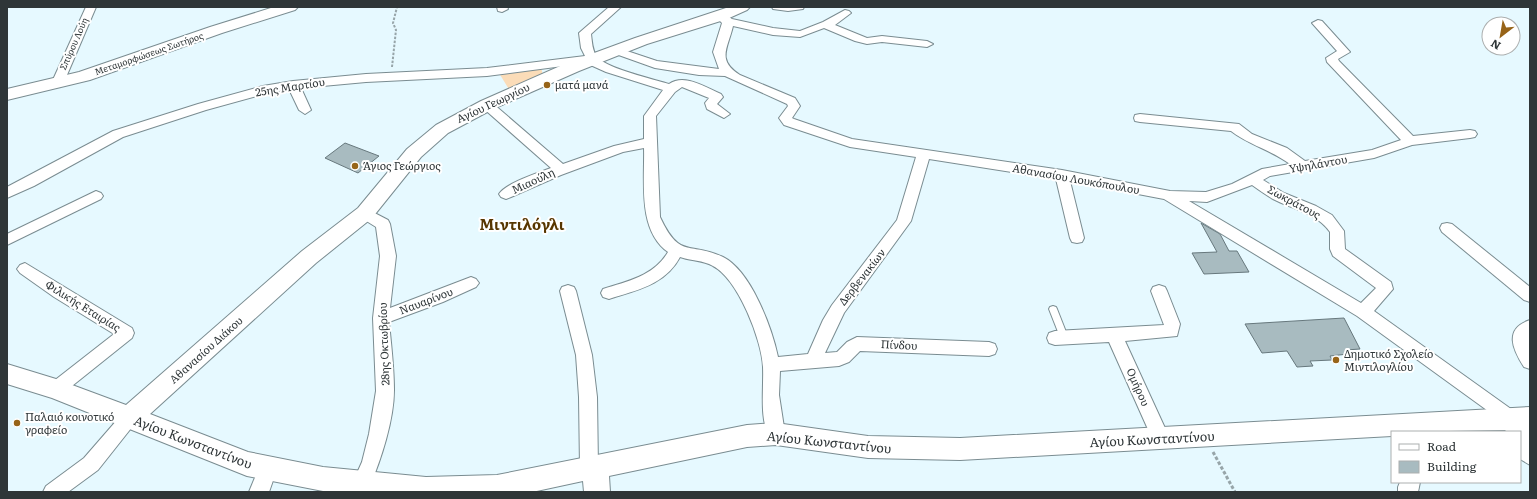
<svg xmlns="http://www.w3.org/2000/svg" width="1537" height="499" viewBox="0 0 1537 499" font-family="Literata,serif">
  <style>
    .green { fill: #fbdcb8 }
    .building { fill: #a8bbc0; stroke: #67787d }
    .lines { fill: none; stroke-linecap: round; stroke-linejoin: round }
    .lane-casing { stroke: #7a8c91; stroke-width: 2 }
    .street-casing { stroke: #7a8c91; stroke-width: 2 }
    .secondary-casing { stroke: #7a8c91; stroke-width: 2 }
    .path-far1 { stroke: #97a5a9; stroke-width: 2; stroke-dasharray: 2.5 1.5; stroke-linecap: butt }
    .path { stroke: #97a5a9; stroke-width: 3; stroke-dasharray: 3.5 2; stroke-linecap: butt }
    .lane { fill: #fff; fill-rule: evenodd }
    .street { fill: #fff; fill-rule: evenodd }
    .secondary { fill: #fff; fill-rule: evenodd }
    .poi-dot { fill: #976418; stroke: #fff; stroke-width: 1.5 }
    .labels { text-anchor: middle; stroke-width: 4; stroke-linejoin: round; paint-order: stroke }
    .far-street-label { font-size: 9px; fill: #2f3638; stroke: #fff }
    .poi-label { font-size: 11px; fill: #2f3638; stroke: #fff; text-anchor: start }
    .street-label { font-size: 11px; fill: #2f3638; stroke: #fff }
    .near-street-label { font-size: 13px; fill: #2f3638; stroke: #fff }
    .district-label { font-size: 15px; font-weight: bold; fill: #583600; stroke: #fff }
  </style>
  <rect width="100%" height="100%" fill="#e6f9ff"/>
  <path class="green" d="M541 67 543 76 510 91 499 73Z"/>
  <g class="building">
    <path d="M345 143 379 156 358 173 325 158Z"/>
    <path d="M1201 223 1220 234 1229 251H1237L1249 272 1204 274 1192 253 1217 252Z"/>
    <path d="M1344 318 1360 349 1346 350 1348 354 1330 356 1332 360 1310 361 1313 366 1297 367 1287 351 1262 353 1245 324Z"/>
  </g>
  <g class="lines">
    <g class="lane-casing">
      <path id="lane" d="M1053 306 1056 307 1057 309 1068 337 1067 339 1064 341 1061 339 1060 337 1049 309 1050 307Z"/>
    </g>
    <g class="street-casing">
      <g id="street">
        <path d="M86 7H96L64 82 62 85H54L52 82Z"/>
        <path d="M497 7H507L508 9 502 12 498 11Z"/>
        <path d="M609 7H621L591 34C592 41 592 52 598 58 609 69 653 79 669 84 685 73 706 88 721 94L723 97 717 104 730 114 724 118 707 109 705 103 709 98 682 87 675 92 656 116 660 217C680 260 689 241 723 257 751 271 772 328 778 357L808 354 823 320 832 305 897 220 916 157 850 147 784 125 779 118 788 106 787 104 725 76 699 75 655 68 613 53 611 51 613 49H621L657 61 719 69 713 52 722 23 715 16 717 14H725L732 19 773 28 800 31 823 22 845 10 849 11 851 13 835 25 867 38 882 36 927 41 933 44 927 47 882 42 867 44 855 41 824 28 800 37 773 35 733 26C728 48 716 60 740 75L795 98 800 106 792 118 794 119 852 139 1062 170 1170 191 1206 192 1232 184 1262 169 1290 164C1271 150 1249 145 1231 131L1140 122 1135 121 1134 118 1135 115 1140 114 1239 124 1252 134 1287 148 1305 161 1372 150 1401 140 1327 62 1326 58 1337 51 1312 23 1318 20 1322 21 1350 52 1338 59 1339 61 1413 136 1470 130 1475 131 1477 134 1475 137 1470 138 1412 145 1374 158 1270 176 1263 180 1284 193 1316 206 1332 215 1344 231 1345 249 1391 282 1393 289 1374 311 1518 414 1521 419 1518 424 1512 427 1506 424 1357 316 1164 199 1070 181 1084 238 1082 242 1077 243 1072 242 1070 238 1056 179 929 159 911 221 844 313 825 353 837 352 847 342 857 337 989 342 995 344 997 349 995 354 989 356 860 351 849 362 839 366 780 371 779 395 785 434 782 440 776 442 770 440C759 417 764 391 763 367 762 340 738 279 713 266 703 260 691 261 680 257 665 285 637 290 609 299L603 297 601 293 603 289C628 281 654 276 668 252 637 230 645 180 644 148L623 152 561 175 511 197 506 199 501 197 499 194C506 183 538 173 551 168L483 108 481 105 483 102H491L563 164 614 146 644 139V116L663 90 606 72 586 63 487 76 366 82 301 88 311 110 305 114 299 110 289 89 264 94 206 110 123 137 34 186 7 198V187L113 131 198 104 263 86 293 81 366 74 487 68 585 56 581 48 579 33ZM1252 185C1259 190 1266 195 1273 199 1292 209 1317 213 1330 232V249L1333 256 1376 288 1361 303 1189 201 1207 202Z"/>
        <path d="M772 7H804L803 9 788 11 773 9Z"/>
        <path d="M96 191 101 193 103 196 101 199 7 245V234Z"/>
        <path d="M365 208 388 220 390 224 396 256 390 308 471 277 476 279 479 283 476 287 443 302 389 322C391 344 394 367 394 390 394 420 381 460 369 488L362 491 355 488 353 482 362 462 369 434 376 391 373 318 380 256 376 227 360 217 358 213 360 209Z"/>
        <path d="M1447 223 1452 224 1530 287V302L1524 300 1442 232 1440 228 1442 224Z"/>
        <path d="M25 263 132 328 134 333 132 338 62 394 56 396 50 394 47 389 50 384 114 334 54 297 20 273 17 269 20 265Z"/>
        <path d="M568 285 574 287 576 291 592 355 597 397 598 468 596 474 589 476 582 474 580 468 579 397 576 355 560 291 562 287Z"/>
        <path d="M1159 285 1165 287 1167 291 1180 324 1177 336 1125 341 1170 439 1167 445 1161 447 1155 445 1109 342 1055 345 1049 343 1047 338 1049 333 1055 331 1164 325 1151 291 1153 287Z"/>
        <path d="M1530 320V369L1524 367C1513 350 1503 329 1530 320Z"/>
        <path d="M130 409 136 412 139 417 136 422 98 470 68 492H43L46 486 84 458 124 412Z"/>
        <path d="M268 461 275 463 277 469 269 492H249L261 463Z"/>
        <path d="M1400 482H1420L1418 492H1398V487Z"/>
      </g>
    </g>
    <g class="secondary-casing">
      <g id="secondary">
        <path d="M274 7H298L295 10 222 33 90 80 7 100V89L79 72 210 27Z"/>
        <path d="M729 7H750L747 10 727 19 647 44 579 71 493 109 448 133 421 157 372 218 316 263 150 414 248 452 323 467 426 477 497 475 747 425 776 423 868 436 960 438 1530 407V465L1520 459V432H1507L1505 430 1392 432V436L960 460 868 458 776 445 747 447 609 476 610 492H584L583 481 532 492 323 491 247 476 52 398 7 384V364L56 379 126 405 302 251 358 208 407 149 436 125 481 101 567 63 635 38Z"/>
      </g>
    </g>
    <path class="path-far1" d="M392 67 396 30 393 23 397 7"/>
    <path class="path" d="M1213 452 1235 492"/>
    <use href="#lane" class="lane"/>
    <use href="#street" class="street"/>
    <use href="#secondary" class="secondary"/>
  </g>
  <g class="poi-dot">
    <circle cx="547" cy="85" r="4"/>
    <circle cx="355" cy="166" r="4"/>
    <circle cx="1336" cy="360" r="4"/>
    <circle cx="17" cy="423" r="4"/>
  </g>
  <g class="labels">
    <g class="far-street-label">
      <text transform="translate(74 44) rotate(-66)" y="3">Σπύρου Λούη</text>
      <text transform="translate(149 54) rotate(-19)" y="3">Μεταμορφώσεως Σωτήρος</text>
    </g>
    <g class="poi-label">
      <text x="555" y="89">ματά μανά</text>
      <text x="363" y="170">Άγιος Γεώργιος</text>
      <text x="1344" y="358">Δημοτικό Σχολείο<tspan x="1344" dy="13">Μιντιλογλίου</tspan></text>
      <text x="25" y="421">Παλαιό κοινοτικό<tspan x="25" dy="13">γραφείο</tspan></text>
    </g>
    <g class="street-label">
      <text transform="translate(290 87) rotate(-9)" y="4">25ης Μαρτίου</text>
      <text transform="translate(493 103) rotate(-25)" y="4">Αγίου Γεωργίου</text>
      <text transform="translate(1318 164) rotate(-10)" y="4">Υψηλάντου</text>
      <text transform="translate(1076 179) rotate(10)" y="4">Αθανασίου Λουκόπουλου</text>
      <text transform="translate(533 181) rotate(-25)" y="4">Μιαούλη</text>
      <text transform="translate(1294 202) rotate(28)" y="4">Σωκράτους</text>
      <text transform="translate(862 277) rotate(-52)" y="4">Δερβενακίων</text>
      <text transform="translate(426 301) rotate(-21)" y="4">Ναυαρίνου</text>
      <text transform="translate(83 306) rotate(32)" y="4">Φιλικής Εταιρίας</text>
      <text transform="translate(384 344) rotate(-92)" y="4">28ης Οκτωβρίου</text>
      <text transform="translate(899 345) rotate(3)" y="4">Πίνδου</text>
      <text transform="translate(206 350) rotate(-42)" y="4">Αθανασίου Διάκου</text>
      <text transform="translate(1138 387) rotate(66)" y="4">Ομήρου</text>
    </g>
    <g class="near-street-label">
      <text transform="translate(1152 439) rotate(-3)" y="5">Αγίου Κωνσταντίνου</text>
      <text transform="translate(193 442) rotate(21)" y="5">Αγίου Κωνσταντίνου</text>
      <text transform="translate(829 442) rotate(6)" y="5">Αγίου Κωνσταντίνου</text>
    </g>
    <g class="district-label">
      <text x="522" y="230">Μιντιλόγλι</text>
    </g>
  </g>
  <rect width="1537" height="499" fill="none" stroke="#2f3638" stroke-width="16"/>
  <rect x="1391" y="431" width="130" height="52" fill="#ffffff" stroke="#acafaf"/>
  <rect x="1399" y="444" width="20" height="6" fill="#ffffff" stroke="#acafaf"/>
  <text x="1427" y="451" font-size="12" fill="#2f3638">Road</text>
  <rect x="1399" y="461" width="20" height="12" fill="#a8bbc0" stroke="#acafaf"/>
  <text x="1427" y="471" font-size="12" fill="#2f3638">Building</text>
  <g transform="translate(1501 36) rotate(211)"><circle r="19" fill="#ffffff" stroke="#acafaf"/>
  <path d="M0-3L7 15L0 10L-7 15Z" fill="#976418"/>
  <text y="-6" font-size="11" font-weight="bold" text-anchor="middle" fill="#2f3638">N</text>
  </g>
</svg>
